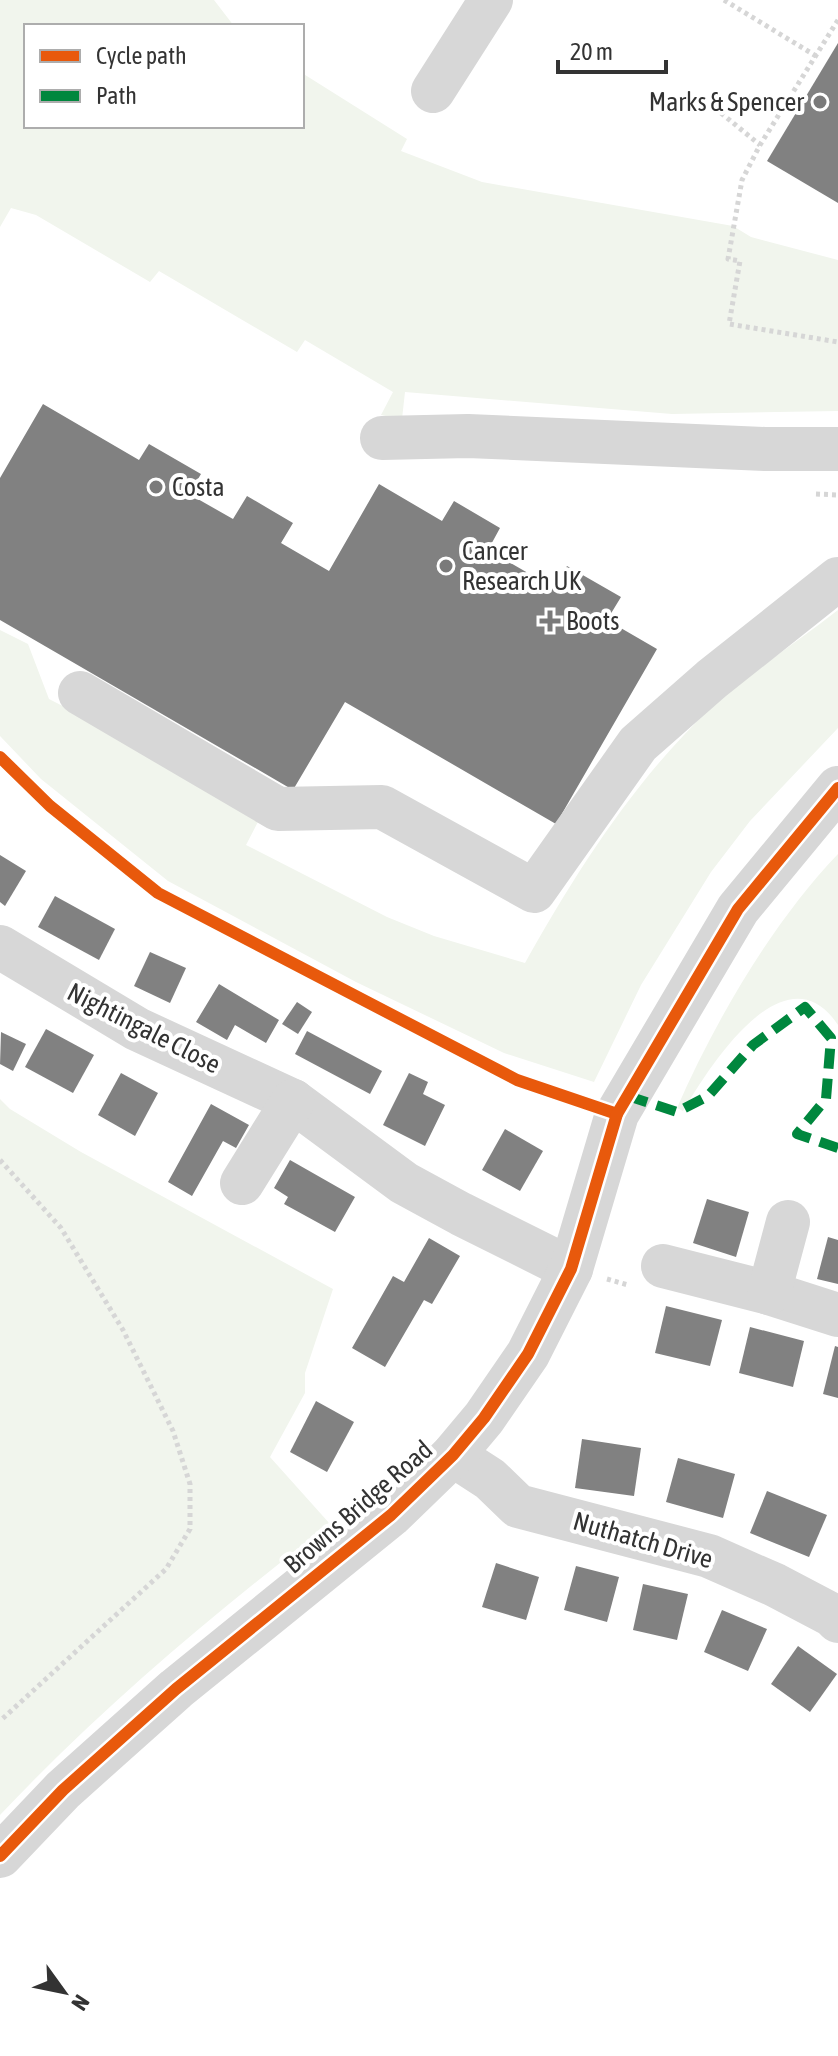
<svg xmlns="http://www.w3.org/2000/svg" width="838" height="2056" viewBox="0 0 838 2056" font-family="'Asap Condensed',sans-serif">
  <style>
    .green { fill: #f1f5ed }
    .building { fill: #818181 }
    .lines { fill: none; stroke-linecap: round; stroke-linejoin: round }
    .path { stroke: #d6d6d6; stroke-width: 5; stroke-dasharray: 4 4; stroke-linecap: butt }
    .minor { stroke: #d7d7d7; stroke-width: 44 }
    .quiet { stroke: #00873e; stroke-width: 10; stroke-dasharray: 20 10; stroke-linecap: butt }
    .cycleway-casing { stroke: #fff; stroke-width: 17 }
    .cycleway { stroke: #e8590c; stroke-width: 12 }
    .poi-dot { fill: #7a7a7a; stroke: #fff; stroke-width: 3 }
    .labels { text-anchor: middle; stroke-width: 8; stroke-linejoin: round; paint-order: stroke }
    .poi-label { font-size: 26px; fill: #333; stroke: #fff; text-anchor: start }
    .street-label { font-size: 26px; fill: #333; stroke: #fff }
  </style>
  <rect width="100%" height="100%" fill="#fff"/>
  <g class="green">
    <path d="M0 0H214L234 26H26V126H302V73L407 139 401 151 482 182 733 226 751 237 838 260V411L672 414 405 392 402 419 381 415 393 392 305 340 297 352 159 271 150 282 36 215 11 208 0 227Z"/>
    <path d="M838 610V728L750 821 711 872 641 985 594 1082 504 1053 356 982 168 881 41 779 0 736V630L28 644 49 699 135 743 260 818 246 845 387 917 434 936 525 963C576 872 635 779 712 707 751 672 797 642 838 610Z"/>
    <path d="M838 854V1025C785 945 708 1069 683 1111L677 1108C715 1021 772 923 838 854Z"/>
    <path d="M0 1099 10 1109 81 1152 333 1289 305 1373V1393L270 1457 330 1524C214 1613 101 1708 0 1815Z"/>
  </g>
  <g class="building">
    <path d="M838 43V203L767 161Z"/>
    <path d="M43 404 139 460 149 444 201 474 189 494 233 519 247 496 293 523 281 543 329 571 379 484 442 521 454 501 500 528 488 550 554 588 567 566 621 597 607 620 657 649 556 824 345 702 293 790 0 620V478Z"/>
    <path d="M0 855 26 871 5 906 0 902Z"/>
    <path d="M55 896 115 929 99 960 38 927Z"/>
    <path d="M150 952 186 968 170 1003 134 986Z"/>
    <path d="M219 984 279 1020 266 1043 235 1025 227 1040 196 1022Z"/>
    <path d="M297 1002 312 1012 298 1034 282 1024Z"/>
    <path d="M46 1029 94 1055 73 1093 25 1067Z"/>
    <path d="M307 1031 382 1071 370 1094 295 1054Z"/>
    <path d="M1 1032 26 1044 13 1071 0 1064Z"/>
    <path d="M121 1073 158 1093 135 1136 98 1115Z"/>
    <path d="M409 1073 428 1082 423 1094 445 1105 425 1146 383 1125Z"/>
    <path d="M211 1104 249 1125 236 1148 223 1141 192 1196 168 1182Z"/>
    <path d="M505 1129 543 1151 520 1191 482 1170Z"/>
    <path d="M290 1160 355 1197 335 1232 284 1204 288 1197 274 1188Z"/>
    <path d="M707 1199 749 1212 736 1257 693 1243Z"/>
    <path d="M828 1237 838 1240V1284L817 1279Z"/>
    <path d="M429 1238 460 1256 432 1304 424 1300 385 1367 352 1348 393 1276 404 1282Z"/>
    <path d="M666 1306 722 1320 710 1366 655 1353Z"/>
    <path d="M750 1327 804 1341 793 1387 739 1373Z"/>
    <path d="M835 1346 838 1347V1398L823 1394Z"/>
    <path d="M316 1401 354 1422 327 1472 290 1452Z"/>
    <path d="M582 1439 641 1448 634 1496 575 1488Z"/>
    <path d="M678 1458 735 1474 723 1518 666 1502Z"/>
    <path d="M767 1491 827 1515 809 1557 750 1533Z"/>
    <path d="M496 1563 539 1577 526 1620 482 1607Z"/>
    <path d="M576 1566 619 1577 607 1622 564 1610Z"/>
    <path d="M643 1584 688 1594 677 1640 633 1630Z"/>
    <path d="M722 1610 767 1629 748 1671 704 1652Z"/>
    <path d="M798 1646 837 1674 810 1712 771 1684Z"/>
  </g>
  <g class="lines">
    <g class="path">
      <path d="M724 0 816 56"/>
      <path d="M838 20 760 145 742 180 728 259 740 261 729 324 838 342"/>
      <path d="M721 113 760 145"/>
      <path d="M816 494 838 495"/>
      <path d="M0 1160 61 1228 123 1330 173 1431 190 1484V1529L166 1569 0 1721"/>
      <path d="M607 1279 628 1285"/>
    </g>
    <g class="minor">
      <path d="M433 91 491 0"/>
      <path d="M382 438 468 436 765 449H838"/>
      <path d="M80 693 278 809 382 807 534 891 638 744 712 679 838 579"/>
      <path d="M0 947 137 1029 293 1101 404 1183 461 1214 571 1269"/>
      <path d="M242 1183 293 1101"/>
      <path d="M663 1266 769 1293 838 1315"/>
      <path d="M769 1293 788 1222"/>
      <path d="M453 1455 490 1479 518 1506 709 1556 775 1585 832 1615 838 1621"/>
      <path d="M0 1856 63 1790 176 1689 391 1515 453 1455 484 1418 528 1354 571 1269 617 1114 738 909 838 788"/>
    </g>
    <path class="quiet" d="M628 1096 677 1112 708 1096 753 1045 805 1007 831 1038 826 1099 797 1134 838 1148"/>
    <g class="cycleway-casing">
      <g id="cycleway">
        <path d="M0 757 50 806 158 893 517 1080 617 1114"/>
        <path d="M0 1856 63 1790 176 1689 391 1515 453 1455 484 1418 528 1354 571 1269 617 1114 738 909 838 788"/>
      </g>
    </g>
    <use href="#cycleway" class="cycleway"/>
  </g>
  <g class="poi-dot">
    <circle cx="820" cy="102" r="8"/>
    <circle cx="156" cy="487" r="8"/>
    <circle cx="446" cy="566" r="8"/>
    <path d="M546 609h8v8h8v8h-8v8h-8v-8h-8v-8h8z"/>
  </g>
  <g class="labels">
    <g class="poi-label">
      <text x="804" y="111" text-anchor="end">Marks &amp; Spencer</text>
      <text x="172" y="496">Costa</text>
      <text x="462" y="560">Cancer<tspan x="462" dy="30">Research UK</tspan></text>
      <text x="566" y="630">Boots</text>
    </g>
    <g class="street-label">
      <text transform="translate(144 1028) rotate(27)" y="9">Nightingale Close</text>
      <text transform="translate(358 1507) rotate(-41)" y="9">Browns Bridge Road</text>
      <text transform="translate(643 1540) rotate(16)" y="9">Nuthatch Drive</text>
    </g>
  </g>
  <rect x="24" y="24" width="280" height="104" fill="#ffffff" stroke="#adadad" stroke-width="2"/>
  <rect x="40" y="50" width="40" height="12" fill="#e8590c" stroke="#adadad" stroke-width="2"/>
  <text x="96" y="64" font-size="24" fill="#333333">Cycle path</text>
  <rect x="40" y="90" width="40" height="12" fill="#00873e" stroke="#adadad" stroke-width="2"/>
  <text x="96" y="104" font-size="24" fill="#333333">Path</text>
  <g transform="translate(64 1992) rotate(123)" stroke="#ffffff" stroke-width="6" paint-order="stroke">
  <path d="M0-6L14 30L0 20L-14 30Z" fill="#333333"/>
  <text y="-12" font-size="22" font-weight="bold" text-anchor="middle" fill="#333333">N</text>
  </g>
  <path d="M558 60v12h108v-12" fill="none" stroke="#333333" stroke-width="4"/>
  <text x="570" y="60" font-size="24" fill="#333333" stroke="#ffffff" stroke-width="6" paint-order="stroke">20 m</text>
</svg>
